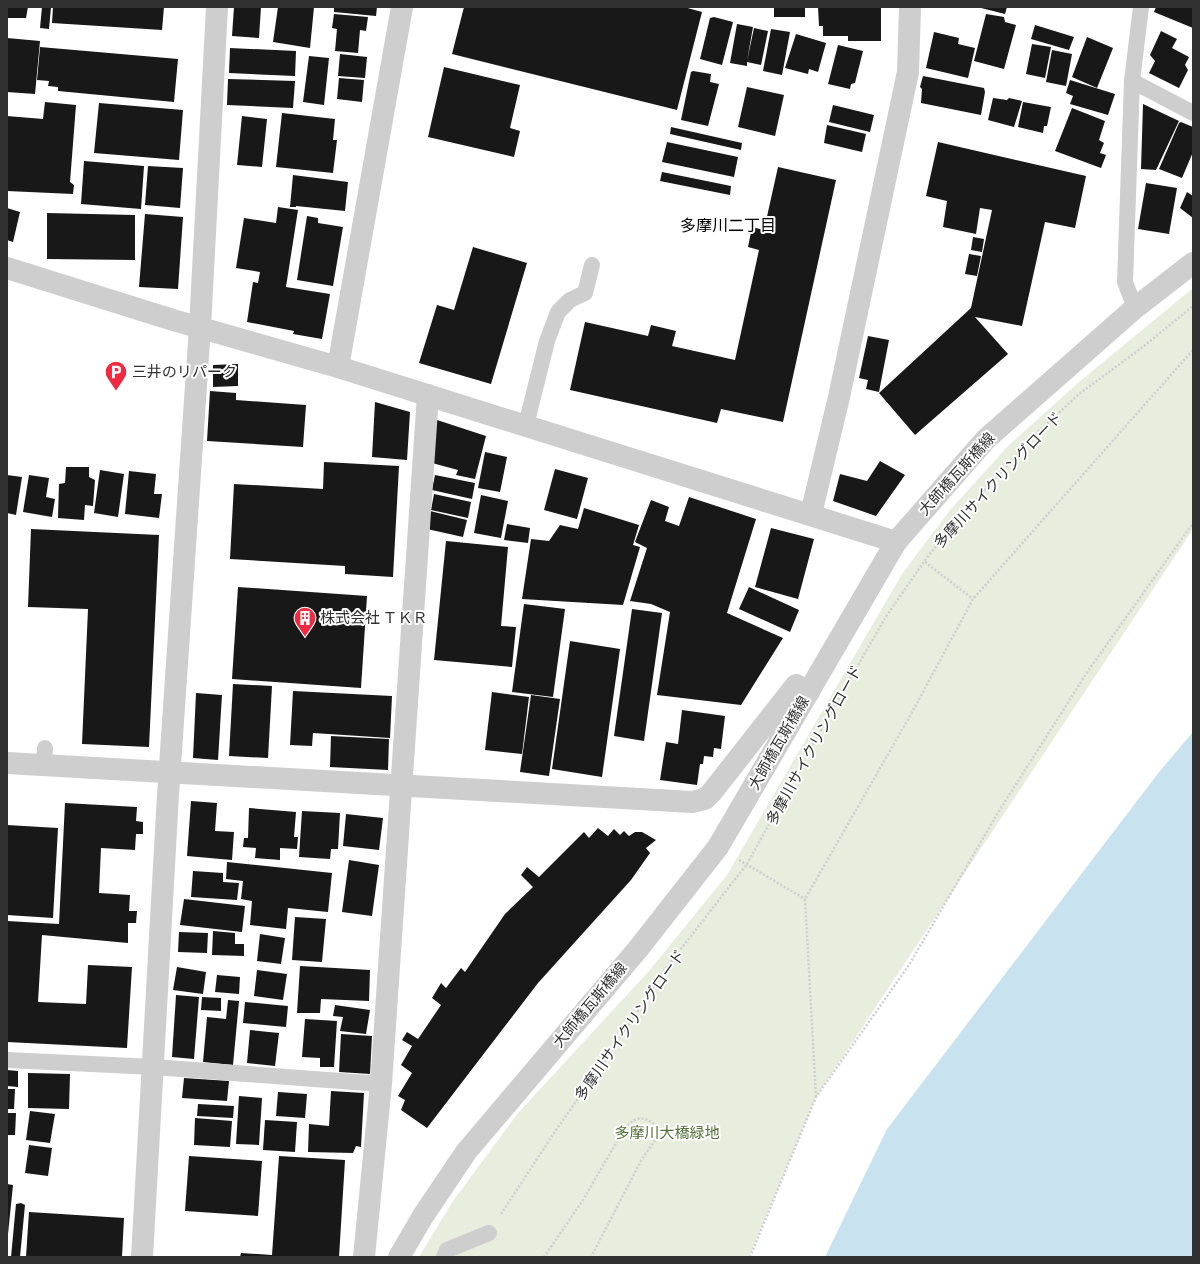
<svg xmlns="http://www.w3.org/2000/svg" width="1200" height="1264" viewBox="0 0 1200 1264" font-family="'Sofia Sans Condensed','Noto Sans JP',sans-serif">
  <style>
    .green { fill: #e7eede }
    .water { fill: #c9e2ef }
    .building { fill: #181818 }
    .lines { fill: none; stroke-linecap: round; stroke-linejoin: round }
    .path { stroke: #cecece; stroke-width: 2.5; stroke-dasharray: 2 2; stroke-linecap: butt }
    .service { stroke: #cecece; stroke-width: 16 }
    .minor { stroke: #cecece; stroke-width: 22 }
    .tertiary { stroke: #cecece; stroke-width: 22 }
    .labels { text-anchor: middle; stroke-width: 4; stroke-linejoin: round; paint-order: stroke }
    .poi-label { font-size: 15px; fill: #313131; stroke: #fff; text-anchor: start }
    .street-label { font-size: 15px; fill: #313131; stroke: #fff }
    .park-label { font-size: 15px; fill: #55703a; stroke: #fff }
    .neighbourhood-label { font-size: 16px; fill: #000; stroke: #fff }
  </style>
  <rect width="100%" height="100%" fill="#fff"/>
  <path class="green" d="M1193 288V529L816 1097 749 1257H419L453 1201 518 1113 649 971 727 875 902 574 950 510 1009 445 1079 382Z"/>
  <path class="water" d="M1193 732V1257H825L887 1129 1159 772Z"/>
  <g class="building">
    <path d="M7 7H28L26 18H7Z"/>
    <path d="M42 7H51L49 29 40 28Z"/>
    <path d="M53 7H164L162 30 52 23Z"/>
    <path d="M234 7H261L259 38 232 36Z"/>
    <path d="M278 7H314L310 48 273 42Z"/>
    <path d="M334 7H377L376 16 334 12Z"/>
    <path d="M464 7H684L702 12 677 110 452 54Z"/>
    <rect x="774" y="7" width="31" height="10"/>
    <path d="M818 7H881V41H848V36H823V26H819Z"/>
    <path d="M977 7H1007L1005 14Z"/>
    <path d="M1156 7H1193V28L1154 12Z"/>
    <path d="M334 14 368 17 366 31 360 30 358 53 335 51 337 29 332 28Z"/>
    <path d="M986 14 1004 17 1005 22 1016 25 1004 69 974 61Z"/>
    <path d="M714 17 733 22 722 65 700 59 710 18Z"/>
    <path d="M737 24 753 27 747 61 754 28 768 31 761 65 747 62V66L730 63Z"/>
    <path d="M1035 25 1074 37 1069 50 1031 39Z"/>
    <path d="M771 29 790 32 782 75 763 71Z"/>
    <path d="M1161 31 1177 39 1172 48 1189 57 1185 65 1188 70 1179 88 1149 73 1155 61 1150 55Z"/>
    <path d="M934 32 959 38 958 44 975 48 968 78 926 68Z"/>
    <path d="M796 34 826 43 818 72 809 69 808 74 785 68Z"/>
    <path d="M1087 37 1113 48 1097 88 1072 77Z"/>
    <path d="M7 38 40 41 35 94 7 92Z"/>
    <path d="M1032 44 1051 47 1045 78 1026 74Z"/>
    <path d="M838 45 863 51 855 83 851 84 850 89 828 84Z"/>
    <path d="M40 47 178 59 174 102 58 91V87L48 86 49 81 37 80Z"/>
    <path d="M230 48 296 51 295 76 229 73Z"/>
    <path d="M1052 50 1072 54 1066 86 1046 82Z"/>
    <path d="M340 54 367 57 365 78 338 76Z"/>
    <path d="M309 56 329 58 324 105 303 102Z"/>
    <path d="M444 67 520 85 510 128 520 131 514 157 428 137Z"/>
    <path d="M693 71 711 74 710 82 719 84 708 126 681 120 691 72Z"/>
    <path d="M923 76 984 88 985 92 981 115 921 103 922 89 920 87Z"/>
    <path d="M339 78 364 80 362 102 337 99Z"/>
    <path d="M228 79 295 81 293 108 227 105Z"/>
    <path d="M1070 80 1115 94 1108 115 1070 104 1073 96 1066 93Z"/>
    <path d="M747 87 784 95 775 136 738 127Z"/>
    <path d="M993 98 1007 100 1009 98 1022 101 1014 127 988 120Z"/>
    <path d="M45 102 76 105 70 182 74 185 73 194 7 191V116L43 119Z"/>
    <path d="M1023 102 1051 107 1047 126H1044L1043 133 1018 127Z"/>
    <path d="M99 103 183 110 179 160 94 153Z"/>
    <path d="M1143 104 1179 121 1156 170 1141 169Z"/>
    <path d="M833 105 874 115 870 132 829 122Z"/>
    <path d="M1072 108 1105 121 1099 140 1104 143 1100 153 1106 155 1101 168 1055 151Z"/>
    <path d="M282 113 335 119 333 140H337L333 173 276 167Z"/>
    <path d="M242 116 267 119 262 167 237 165Z"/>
    <path d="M1181 122 1193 127V152L1182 178 1159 169 1179 123Z"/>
    <path d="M827 125 866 134 862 152 824 143Z"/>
    <path d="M671 127 742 143 741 150 670 134Z"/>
    <path d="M667 142 738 157 734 177 662 162Z"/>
    <path d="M938 142 1086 176 1075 228 1045 222 1022 326 975 317 1008 354 915 435 879 393 971 308 992 210 980 208 976 234 943 227 947 201 926 196Z"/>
    <path d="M84 161 144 166 141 209 81 204Z"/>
    <path d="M148 166 183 168 180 208 145 205Z"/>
    <path d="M778 167 836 180 783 422 721 409 717 423 570 390 585 322 648 336 651 325 676 331 672 346 735 360 759 250 748 247 752 227 764 230Z"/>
    <path d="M662 172 731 186 730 195 660 181Z"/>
    <path d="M293 175 348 182 345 211 296 206V207H290Z"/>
    <path d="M1146 183 1177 188 1169 234 1138 229Z"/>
    <path d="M1187 192 1193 196V218L1180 208Z"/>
    <path d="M278 207 298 210 286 287 330 294 322 339 293 334 294 331 247 322 253 282 258 283 260 272 236 268 244 218 276 223Z"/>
    <path d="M7 208 20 212 13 242 7 240Z"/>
    <path d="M47 213 135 215V260L47 259Z"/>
    <path d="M145 214 183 217 178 289 139 287Z"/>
    <path d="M307 216 318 218V223L343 227 333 286 297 280Z"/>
    <path d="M973 237 984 239 982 252 971 250Z"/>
    <path d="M473 247 527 263 491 384 419 363 437 305 454 310Z"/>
    <path d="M969 254 981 256 977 276 965 274Z"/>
    <path d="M868 336 889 340 879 392 866 389 868 380 859 378Z"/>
    <path d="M238 364V386L213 387V365Z"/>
    <path d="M210 391 236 393V400L306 405 303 447 207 441Z"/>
    <path d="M375 402 410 412 407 460 372 457Z"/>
    <path d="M434 419 486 436 475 479 456 475 458 470 432 463Z"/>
    <path d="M485 452 507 457 500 492 478 488Z"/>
    <path d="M880 461 905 475 876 516 833 501 840 474 867 481Z"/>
    <path d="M324 462 399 466 393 577 345 574V566L230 559 234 484 323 489Z"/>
    <path d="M66 467H89V477L95 480 93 506 85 505 84 520 58 518 59 484 65 483Z"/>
    <path d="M555 469 588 478 577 519 544 510Z"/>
    <path d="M100 470 124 474 118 517 94 513Z"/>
    <path d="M129 471 156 474 154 494H162L159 518 125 514Z"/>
    <path d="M7 475 22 477 16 515 7 513Z"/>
    <path d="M29 475 49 478 46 497 55 499 52 517 23 512Z"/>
    <path d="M435 475 475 483 472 499 432 490Z"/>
    <path d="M434 494 471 502 468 518 431 510Z"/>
    <path d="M481 495 508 501 501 538 474 533Z"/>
    <path d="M689 497 756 519 727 613 783 638 741 705 657 695 670 612 651 604 630 601 647 548 635 542 651 500 669 507 665 521 679 526Z"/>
    <path d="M584 508 639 525 633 545 640 547 623 605 522 599 531 539 549 541 560 525 578 529Z"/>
    <path d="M430 511 467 520 463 537 427 529Z"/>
    <path d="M507 524 530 528 528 543 504 540Z"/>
    <path d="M771 528 814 539 798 599 755 587Z"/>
    <path d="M31 529 159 535 149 747 82 744 88 609 28 607Z"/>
    <path d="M446 541 508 547 501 626 516 627 512 667 434 660Z"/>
    <path d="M238 587 367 596 361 688 232 679Z"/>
    <path d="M749 587 799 610 790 632 739 609Z"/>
    <path d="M524 604 565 609 553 697 512 692Z"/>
    <path d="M632 609 662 613 644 741 614 736Z"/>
    <path d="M570 641 620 649 602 777 552 769Z"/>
    <path d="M233 684 272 686 268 758 229 756Z"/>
    <path d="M293 691 392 696 390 738 313 733 312 746 290 745Z"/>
    <path d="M492 692 529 697 522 754 485 750Z"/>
    <path d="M196 693 222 695 218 760 193 758Z"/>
    <path d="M531 695 560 699 549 776 520 772Z"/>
    <path d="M682 710 725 716 721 749 714 748 713 757 704 756 703 764H700L697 785 660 780 666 742 678 744Z"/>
    <path d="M331 736 389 739 388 770 330 767Z"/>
    <path d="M191 801 217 803 215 831 234 832 232 860 187 856Z"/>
    <path d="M65 803 137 807 136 821 143 822V834H136L135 850 101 848 99 893 130 895 129 911H137L136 923H128V943L42 935 38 1002 86 1004 88 965 132 967 127 1048 7 1042V921L59 924Z"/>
    <path d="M249 808 296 812 294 837H298L297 849 280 848V860L255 858 256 848 243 847 244 838H248Z"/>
    <path d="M302 811 340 813 338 849H331L330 859 299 857Z"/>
    <path d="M346 814 383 818 379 850 343 846Z"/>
    <path d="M7 825 58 828 53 918 7 915Z"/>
    <path d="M598 828 608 836 614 829 620 835 624 831 629 836 635 832H642L656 840 646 848 650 853 631 880 538 983 427 1128 401 1110 405 1100 398 1096 412 1073 401 1065 412 1046 402 1040 407 1032 418 1039 441 1005 432 998 441 983 446 988 461 968 465 972 505 914 533 887 521 875 527 867 539 877 584 832 589 838Z"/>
    <path d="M349 860 379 865 372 916 342 912Z"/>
    <path d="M227 862 332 873 328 912 288 908 286 929 250 925 252 901 241 899 243 881 226 879Z"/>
    <path d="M193 871 223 873V882L239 883 237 900 191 897Z"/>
    <path d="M184 899 245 906 242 932 180 925Z"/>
    <path d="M295 917 326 919 322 962 292 960Z"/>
    <path d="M213 931 235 933V944H244V956L212 955Z"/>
    <path d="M179 932 208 933 207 953 178 952Z"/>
    <path d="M260 934 285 938 281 964 257 961Z"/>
    <path d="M300 966 370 970 369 1001 321 999 320 1013H297Z"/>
    <path d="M177 967 206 972 203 994 173 990Z"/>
    <path d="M257 970 287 974 283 1000 254 996Z"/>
    <path d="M217 975 240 977 239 994 215 992Z"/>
    <path d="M176 995 199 997 194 1059 172 1057Z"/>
    <path d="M202 997 221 998V1011L201 1010Z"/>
    <path d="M228 1000 239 1001 233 1065 203 1062 207 1017 226 1019Z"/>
    <path d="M245 1002 288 1006 286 1027 243 1023Z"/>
    <path d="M335 1005 370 1010 366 1034 340 1031 343 1017 333 1016Z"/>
    <path d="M305 1019 337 1021 334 1067H320V1058L302 1057Z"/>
    <path d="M250 1030 279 1033 275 1066 247 1063Z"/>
    <path d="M341 1034 372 1036 370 1074 339 1072Z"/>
    <path d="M7 1070 18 1071V1087L7 1086Z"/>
    <path d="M28 1073 70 1074 69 1109 28 1108Z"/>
    <path d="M184 1078 229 1081 227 1101 182 1098Z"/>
    <path d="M7 1089H15L14 1109H7Z"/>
    <path d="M331 1091 364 1093 361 1147 356 1146 353 1153 308 1152 309 1124 329 1126Z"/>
    <path d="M278 1092 307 1094 305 1118 276 1116Z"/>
    <path d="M239 1096 262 1098 259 1145 236 1144Z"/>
    <path d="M198 1104 234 1106 233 1118 197 1116Z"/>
    <path d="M30 1111 55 1114 50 1143 26 1140Z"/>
    <path d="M7 1113H16L15 1135H7Z"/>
    <path d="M195 1118 232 1121 230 1147 194 1145Z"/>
    <path d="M265 1120 297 1122 295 1152 263 1150Z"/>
    <path d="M29 1145 52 1148 48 1176 25 1173Z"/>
    <path d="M189 1156 262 1161 258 1216 185 1211Z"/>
    <path d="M279 1156 345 1160 339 1257H240L241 1253 272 1255Z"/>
    <path d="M7 1184 13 1185 8 1234H7Z"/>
    <path d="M21 1203 25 1205 20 1257H11L16 1204Z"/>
    <path d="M29 1212 124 1218 122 1257H26Z"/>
  </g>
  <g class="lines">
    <g class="path">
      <path d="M925 562 973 599"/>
      <path d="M739 860 805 899"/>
      <path d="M816 1097 805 899 910 716 973 599 1193 350"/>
      <path d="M501 1214 556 1130 609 1055 663 972 747 864 828 717 887 615 928 556 979 496 1033 437 1079 394 1144 346 1193 306"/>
      <path d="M544 1257 583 1200 623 1131C634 1117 642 1114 657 1126L656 1139 642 1159 591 1257"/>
      <path d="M750 1257 816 1097 909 965 999 811 1088 671 1193 523"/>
    </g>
    <g class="service">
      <path d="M1132 81 1193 113"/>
      <path d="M1135 308 1125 282 1132 81 1141 7"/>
      <path d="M526 425 547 341 558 312 570 300 585 293 592 265"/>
      <path d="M44 765 45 748"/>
      <path d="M7 1060 154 1067 381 1084"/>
      <path d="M444 1257 447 1250 489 1233"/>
    </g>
    <g class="minor">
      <path d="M7 268 173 320 338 367 896 542"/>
      <path d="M338 367 402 7"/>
      <path d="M811 514 839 397 908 72 910 7"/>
      <path d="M7 763 692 802 705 799 712 792 796 685 809 692"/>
      <path d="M142 1257 168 795 200 327 217 7"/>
      <path d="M364 1257 381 1084 428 395"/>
    </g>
    <path class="tertiary" d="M399 1257 423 1216 466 1152 638 949 718 847 896 542 986 439 1135 308 1193 263"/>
  </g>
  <defs>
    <g id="parking-pin" transform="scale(1.15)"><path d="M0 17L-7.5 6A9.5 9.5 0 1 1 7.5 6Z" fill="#f02a40" stroke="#fff"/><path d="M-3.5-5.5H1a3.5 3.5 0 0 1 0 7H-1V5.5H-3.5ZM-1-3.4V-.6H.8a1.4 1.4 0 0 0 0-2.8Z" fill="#fff"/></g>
    <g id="building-pin" transform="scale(1.15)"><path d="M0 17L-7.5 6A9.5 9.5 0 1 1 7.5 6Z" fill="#f02a40" stroke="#fff"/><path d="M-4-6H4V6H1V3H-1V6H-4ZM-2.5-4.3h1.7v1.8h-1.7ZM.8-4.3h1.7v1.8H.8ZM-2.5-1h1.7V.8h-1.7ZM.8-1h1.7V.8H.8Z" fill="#fff"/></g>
  </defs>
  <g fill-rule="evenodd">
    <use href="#parking-pin" x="116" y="372"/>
    <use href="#building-pin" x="305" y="618"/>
  </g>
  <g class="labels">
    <g class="poi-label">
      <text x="132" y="377">三井のリパーク</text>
      <text x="320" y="623">株式会社 ＴＫＲ</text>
    </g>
    <g class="street-label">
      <text transform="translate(957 474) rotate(-48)" y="5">大師橋瓦斯橋線</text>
      <text transform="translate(998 480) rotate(-47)" y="5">多摩川サイクリングロード</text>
      <text transform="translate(779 743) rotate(-60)" y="5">大師橋瓦斯橋線</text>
      <text transform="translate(814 745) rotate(-61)" y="5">多摩川サイクリングロード</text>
      <text transform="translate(590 1005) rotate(-50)" y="5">大師橋瓦斯橋線</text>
      <text transform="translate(630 1025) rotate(-55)" y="5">多摩川サイクリングロード</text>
    </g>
    <g class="park-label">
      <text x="667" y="1138">多摩川大橋緑地</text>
    </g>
    <g class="neighbourhood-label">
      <text x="728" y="231">多摩川二丁目</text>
    </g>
  </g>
  <rect width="1200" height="1264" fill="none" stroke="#313131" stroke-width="16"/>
</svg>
